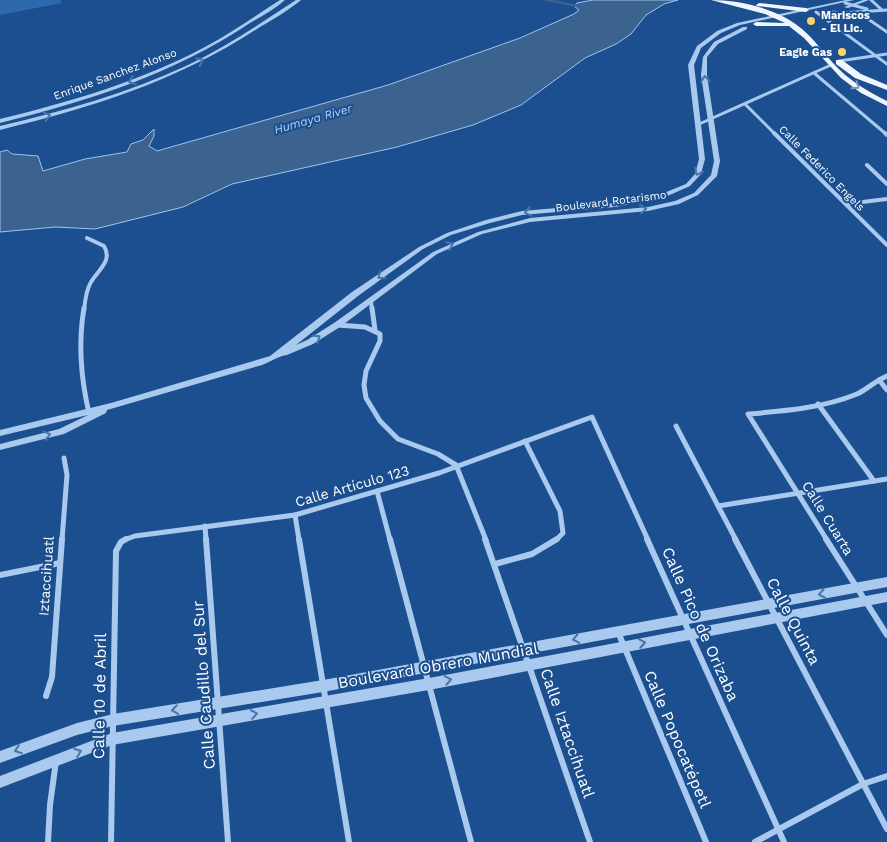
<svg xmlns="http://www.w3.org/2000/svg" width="887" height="842" viewBox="0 0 887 842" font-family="'Work Sans',sans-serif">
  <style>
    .green { fill: #2e69ad }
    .water { fill: #3c6290; stroke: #9cc4f0 }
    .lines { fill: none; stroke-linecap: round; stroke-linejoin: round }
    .canal { fill: #3c6290; fill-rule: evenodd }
    .minor-far3 { stroke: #a9c9ee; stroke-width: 3 }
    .minor-far2 { stroke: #a9c9ee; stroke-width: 4 }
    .minor-far1 { stroke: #a9c9ee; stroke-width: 5 }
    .minor { stroke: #a9c9ee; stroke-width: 6 }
    .tertiary { fill: #a9c9ee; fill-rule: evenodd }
    .primary { fill: #f0f6ff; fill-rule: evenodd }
    .oneway { stroke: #4674ac }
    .oneway2 { stroke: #7b9ac1 }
    .poi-dot { fill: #ffd166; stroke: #1b4f8f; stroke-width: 2 }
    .labels { text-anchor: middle; stroke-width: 4; stroke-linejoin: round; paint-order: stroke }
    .far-poi-label { font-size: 11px; font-weight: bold; fill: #fff; stroke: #1b4f8f; text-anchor: start }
    .far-street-label { font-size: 11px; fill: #fff; stroke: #1b4f8f }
    .far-water-label { font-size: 12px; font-style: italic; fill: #b5d3f5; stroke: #1b4f8f }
    .street-label { font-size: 14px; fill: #fff; stroke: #1b4f8f }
    .near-street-label { font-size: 16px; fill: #fff; stroke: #1b4f8f }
  </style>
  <rect width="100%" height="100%" fill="#1b4f8f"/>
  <path class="green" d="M0 0H60L62 3 0 15Z"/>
  <path class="water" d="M593 0H678L664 4 646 15 631 34 616 44 585 58 521 105 473 125 397 147 232 184 183 207 95 229 55 227 0 232V152L7 150 12 154 38 156 43 171 85 159 127 152 131 144 143 140 154 129V136L149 146 157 151 388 85 520 38 574 14 579 10 574 6 577 3Z"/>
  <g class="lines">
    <path class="canal" d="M542 0H554L578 5 575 7Z"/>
    <g class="minor-far3">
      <path d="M871 0 882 10"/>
      <path d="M845 3 867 9"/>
      <path d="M824 11 841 13 887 10"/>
      <path d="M816 12 887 64"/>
      <path d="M858 12 887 32"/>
      <path d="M839 61 887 54"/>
      <path d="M814 73 886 134"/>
      <path d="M745 104 775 134"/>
      <path d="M697 125 831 65"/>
    </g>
    <g class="minor-far2">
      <path d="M774 133 887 245"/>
      <path d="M885 133 887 135"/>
      <path d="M867 165 887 184"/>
      <path d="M846 204 887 199"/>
      <path d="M371 301 372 310"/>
      <path d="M84 310C85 301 86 290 91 282 98 270 113 261 104 246L87 238"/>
    </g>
    <g class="minor-far1">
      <path d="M84 308C78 343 81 379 89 413"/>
      <path d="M372 308 375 330"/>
      <path d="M337 325 365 327 380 334V341L366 371 364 385 366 398 380 421 398 439 438 454 456 465 486 540"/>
      <path d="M879 380 887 390"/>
      <path d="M818 404 874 481"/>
      <path d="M676 426 736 540"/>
      <path d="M525 441 560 511 563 533 556 540"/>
      <path d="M377 491 390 540"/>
      <path d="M718 506 887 479"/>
      <path d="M295 515 299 540"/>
      <path d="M205 526 206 540"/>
      <path d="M62 540 67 475 64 458"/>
      <path d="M124 540 135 536 295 515 439 473 592 417 648 540"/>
      <path d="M827 540 748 414C785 411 823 408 857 394 868 389 876 380 887 376"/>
    </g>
    <g class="minor">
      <path d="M206 539 228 842"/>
      <path d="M299 539 349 842"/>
      <path d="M390 539 471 842"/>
      <path d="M485 539 590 842"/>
      <path d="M647 539 784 842"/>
      <path d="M735 539 887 829"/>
      <path d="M826 539 887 635"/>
      <path d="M495 564 532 554 557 539"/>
      <path d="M0 575 60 563"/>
      <path d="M618 632 706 842"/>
      <path d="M46 696 52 677 62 539"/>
      <path d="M48 842 50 805 56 761"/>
      <path d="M111 842 116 551 121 542 126 539"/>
      <path d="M755 842 863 784 887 776"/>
    </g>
    <g class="tertiary">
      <path d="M280 0H285C275 9 262 16 250 23 174 74 88 101 0 123V119C70 102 141 81 205 47 231 33 255 16 280 0Z"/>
      <path d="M296 0H301C289 10 274 19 260 27 178 81 94 107 0 130V126C64 111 128 93 188 65 226 47 261 23 296 0Z"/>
      <path d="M846 0H854L740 25 721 33 701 48 694 65 705 159 701 174 690 186 663 198 615 207 522 215 490 223 451 235 423 249 358 296 296 345 307 340 334 323 433 252 478 232 530 218 648 207 675 201 694 193 711 175 714 161 701 75 703 57 714 42 743 27H747V29L718 44 707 57V75L720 161 717 176 698 195 679 204 648 211 530 222 482 234 437 254 340 327 313 344 287 355C279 356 270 362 262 365L107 410 106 413 64 434 0 450V444L59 429 88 415 0 436V430L111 403 270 356 352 292 419 247 447 233 486 220 522 211 615 203 659 195 686 184 695 174 699 159 688 65 697 46 717 31 737 23Z"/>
      <path d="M863 0H869L848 8 844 7Z"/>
      <path d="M887 577V587L323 692 113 726 77 735 0 763V751L77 723 113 714 323 680Z"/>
      <path d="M887 592V602L429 690 112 745 0 788V776L112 733 429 678Z"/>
    </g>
    <g class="primary">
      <path d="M711 0C741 0 779 9 802 29 814 39 823 52 833 63 848 80 867 91 887 101V106L861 93 841 78 804 38 789 26H756L753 24 756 22 785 23 765 14Z"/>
      <path d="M759 3 806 8 809 10 806 12 757 6 756 5Z"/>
      <path d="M836 60H842L861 74 887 85V90L855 78 836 64Z"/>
    </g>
  </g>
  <defs><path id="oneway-chevron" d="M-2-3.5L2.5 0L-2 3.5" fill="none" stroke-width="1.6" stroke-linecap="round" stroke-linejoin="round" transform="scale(1.25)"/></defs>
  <g class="oneway">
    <use href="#oneway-chevron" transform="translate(200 61) rotate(-26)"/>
    <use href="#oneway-chevron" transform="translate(705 79) rotate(-97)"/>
    <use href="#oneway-chevron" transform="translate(132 81) rotate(159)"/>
    <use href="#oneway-chevron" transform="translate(47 116) rotate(-15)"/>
    <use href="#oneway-chevron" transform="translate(698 172) rotate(117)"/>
    <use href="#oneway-chevron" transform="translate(643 209) rotate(-6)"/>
    <use href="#oneway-chevron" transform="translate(528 212) rotate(170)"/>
    <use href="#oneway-chevron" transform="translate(450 245) rotate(-25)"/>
    <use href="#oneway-chevron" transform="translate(381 276) rotate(145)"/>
    <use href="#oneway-chevron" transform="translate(317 338) rotate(-34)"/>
    <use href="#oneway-chevron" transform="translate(47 435) rotate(-15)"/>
    <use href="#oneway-chevron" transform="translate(822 594) rotate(169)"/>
    <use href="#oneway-chevron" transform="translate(576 639) rotate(169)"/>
    <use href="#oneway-chevron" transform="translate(642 643) rotate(-10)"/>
    <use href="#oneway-chevron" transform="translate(448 680) rotate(-11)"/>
    <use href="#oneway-chevron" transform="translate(175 710) rotate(171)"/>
    <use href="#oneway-chevron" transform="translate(254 714) rotate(-9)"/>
    <use href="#oneway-chevron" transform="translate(18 750) rotate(160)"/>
    <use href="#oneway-chevron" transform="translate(78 752) rotate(-20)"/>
  </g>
  <use class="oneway2" href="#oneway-chevron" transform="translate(856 86) rotate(34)"/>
  <g class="poi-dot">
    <circle cx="811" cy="21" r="5"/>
    <circle cx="842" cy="52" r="5"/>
  </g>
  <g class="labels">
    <g class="far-poi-label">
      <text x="821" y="19">Mariscos<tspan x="821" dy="13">- El Lic.</tspan></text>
      <text x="832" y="56" text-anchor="end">Eagle Gas</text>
    </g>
    <g class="far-street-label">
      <text transform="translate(115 74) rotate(-20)" y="4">Enrique Sanchez Alonso</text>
      <text transform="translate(822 168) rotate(45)" y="4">Calle Federico Engels</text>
      <text transform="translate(611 201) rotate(-7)" y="4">Boulevard Rotarismo</text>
    </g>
    <g class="far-water-label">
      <text transform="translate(313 119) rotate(-16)" y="4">Humaya River</text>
    </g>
    <g class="street-label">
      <text transform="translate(352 486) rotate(-16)" y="5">Calle Artículo 123</text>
      <text transform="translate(828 518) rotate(58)" y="5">Calle Cuarta</text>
      <text transform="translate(46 576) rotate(-86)" y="5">Iztaccihuatl</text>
    </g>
    <g class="near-street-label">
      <text transform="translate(794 621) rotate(62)" y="6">Calle Quinta</text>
      <text transform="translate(701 624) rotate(66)" y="6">Calle Pico de Orizaba</text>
      <text transform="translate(438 665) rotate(-10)" y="6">Boulevard Obrero Mundial</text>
      <text transform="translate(203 685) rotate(-94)" y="6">Calle Caudillo del Sur</text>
      <text transform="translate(99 696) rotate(-89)" y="6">Calle 10 de Abril</text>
      <text transform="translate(568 733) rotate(71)" y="6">Calle Iztaccíhuatl</text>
      <text transform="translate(678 739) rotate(67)" y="6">Calle Popocatépetl</text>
    </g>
  </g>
</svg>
